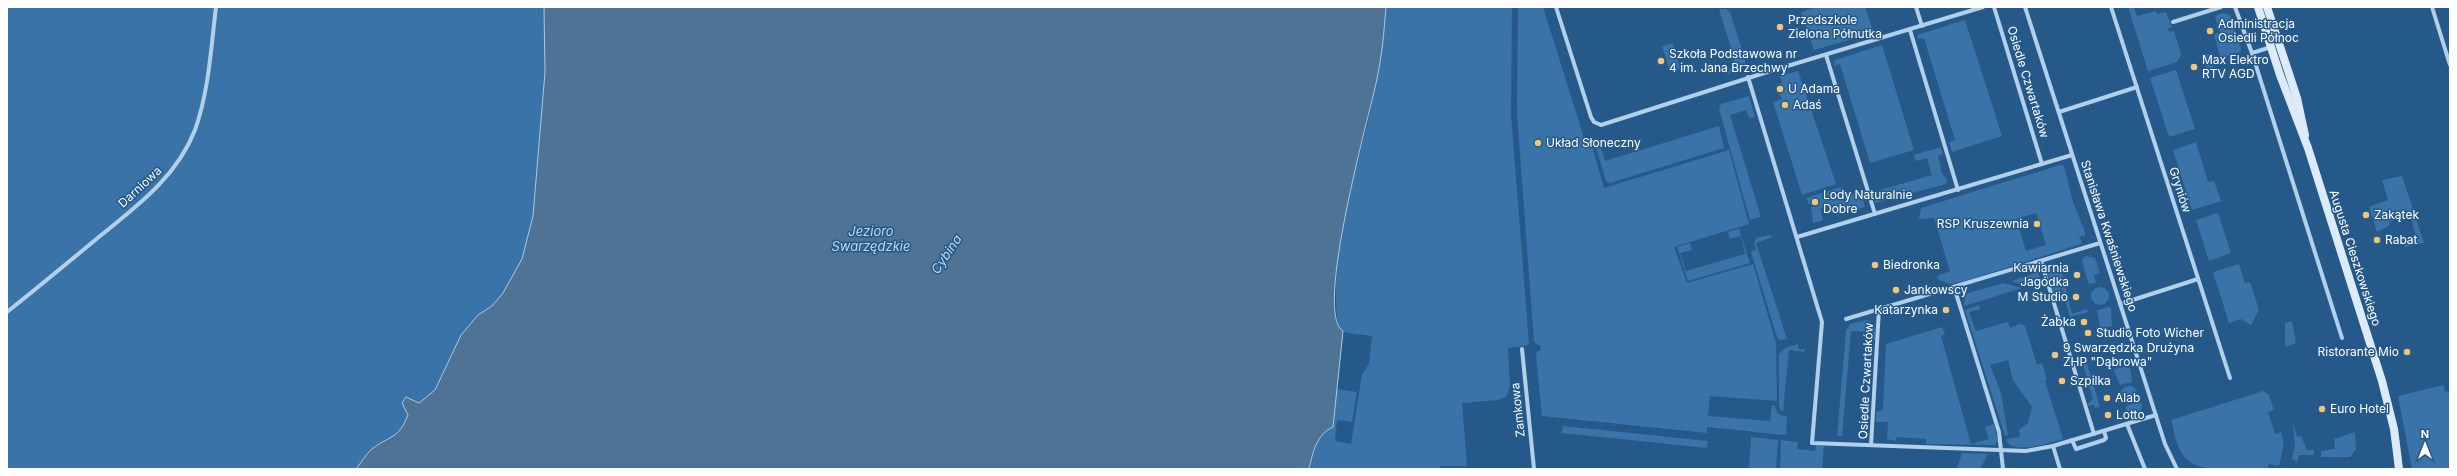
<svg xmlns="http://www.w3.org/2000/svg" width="2457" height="476" viewBox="0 0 2457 476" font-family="Inter,sans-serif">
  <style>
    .green { fill: #3973a7; fill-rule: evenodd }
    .water { fill: #4e7395; stroke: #a6cbeb }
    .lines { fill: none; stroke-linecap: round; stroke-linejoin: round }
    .street { stroke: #b2d0ea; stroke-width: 4 }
    .secondary { stroke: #ddebf8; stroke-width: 8 }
    .poi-dot { fill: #f4c576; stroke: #25598a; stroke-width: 1.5 }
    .labels { text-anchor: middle; stroke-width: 3; stroke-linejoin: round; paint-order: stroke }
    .poi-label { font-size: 12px; fill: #fff; stroke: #25598a; text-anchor: start }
    .street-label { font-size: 12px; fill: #fff; stroke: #25598a }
    .water-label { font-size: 13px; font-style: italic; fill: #bed9f1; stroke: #25598a }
  </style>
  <rect width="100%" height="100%" fill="#25598a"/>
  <g class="green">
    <path d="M7 7H544L545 72 533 216 522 259 503 293 492 306 478 315 452 353 446 369 435 390 408 415 403 426 393 437 372 449 356 469H7Z"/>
    <path d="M1386 7H1512L1511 114 1529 344 1525 346 1508 348 1510 386 1506 397 1498 400 1462 403 1467 466H1440V469H1309C1313 452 1316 435 1333 427L1337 389 1357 392 1352 422 1337 420 1335 441 1351 444 1362 374 1369 364 1372 336C1362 334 1343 336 1338 326 1329 257 1350 192 1367 126 1376 87 1383 47 1386 7Z"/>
    <path d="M1518 7H1543L1586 144 1591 143 1604 188 1729 150 1749 224 1674 247 1687 283 1753 264 1776 343 1777 401 1710 396 1708 416 1770 421 1772 405H1774L1778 414 1787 417 1786 435 1707 427V433L1542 416 1536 356 1537 352 1541 350 1540 346 1534 342 1517 114Z"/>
    <path d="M1817 7H1865L1874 33 1814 50 1801 12Z"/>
    <path d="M2128 7H2134L2137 16 2156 11 2157 14 2166 12 2172 27 2168 28 2169 32 2174 31 2181 54 2177 62 2148 71Z"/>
    <path d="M1719 9H1726L1730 12 1745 59V67L1731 72 1726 76 1733 64 1734 58Z"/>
    <path d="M2223 13 2230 15 2241 49 2240 52 2223 57 2220 56 2214 35 2220 32 2215 16Z"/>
    <path d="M1965 20 2002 136 1952 152 1949 142 1955 140 1924 38 1918 39 1917 35Z"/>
    <path d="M1673 43 1680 69 1670 72 1662 46Z"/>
    <path d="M1882 45 1914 150 1870 163 1840 64 1834 66 1835 60Z"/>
    <path d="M2212 53 2217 60 2208 75 2203 58 2205 55Z"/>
    <path d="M2176 70 2195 129 2169 137 2150 78Z"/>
    <path d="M1798 71 1836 184 1802 195 1773 102 1782 99 1776 88 1777 84 1782 83 1780 76Z"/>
    <path d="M1749 96 1755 117 1749 118 1746 110 1730 115 1761 217 1750 220 1719 109 1721 104Z"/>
    <path d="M1719 126 1724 148 1610 183 1606 181 1596 147 1600 145 1605 161Z"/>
    <path d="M2196 142 2208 182 2214 181 2221 201 2192 210 2173 150Z"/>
    <path d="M1941 147 1943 154 1938 156 1942 173 1947 180 1946 184 1875 203 1873 192 1932 175 1927 158 1916 161 1914 155Z"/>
    <path d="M2060 165 2064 166 2073 202 2085 232V236H2080L2079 238 2082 241 2081 244 1965 281 1950 284 1939 280 1937 276 1950 271 1934 218 1919 219 1921 208ZM2036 213 2046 245 2026 251 2016 219Z"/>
    <path d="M2402 176 2424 243 2405 247 2404 244 2415 241 2413 237 2416 236 2410 215 2389 222 2390 225 2377 232 2369 207 2388 200 2382 180Z"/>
    <path d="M1841 187 1842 190 1839 191 1841 197 1857 193 1862 195 1865 207 1837 215 1833 205 1820 209 1823 220 1813 223 1811 207 1818 206 1820 201 1813 199 1811 204H1809L1806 198Z"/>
    <path d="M2218 213 2231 253 2209 261 2196 220Z"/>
    <path d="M1739 229 1750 263 1688 281 1677 247 1690 243 1692 250 1680 253 1686 271 1745 254 1741 236 1730 239 1728 232Z"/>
    <path d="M1771 235 1772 237 1756 243 1787 339 1779 340 1777 337 1751 252 1756 249 1754 243 1756 238Z"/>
    <path d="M2086 256 2095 258 2100 273 2094 275 2096 283 2091 284 2088 283 2082 260Z"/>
    <path d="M2239 264 2245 283 2250 282 2259 310 2251 325 2241 319 2229 323 2213 272Z"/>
    <path d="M2060 265 2072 314 2087 309 2088 312 2070 317 2062 288 2054 296 2047 270Z"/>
    <path d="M2038 272 2042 282 2027 286 2012 281Z"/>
    <path d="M2003 283 2022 288 1964 306 1965 294Z"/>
    <circle cx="2100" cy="296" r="9"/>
    <path d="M1979 305 1980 309 1969 312 1976 331 2008 322 2010 328 2020 324 2025 326 2037 365 2042 363 2047 380 2045 381 2063 439C2049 443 2011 456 2006 439L2020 437 2019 430 2028 423 2032 407 2013 380 2008 360 1990 365 2001 393 2008 435 2005 436 1965 310Z"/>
    <path d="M2108 307 2111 308 2112 326 2100 328 2097 310Z"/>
    <path d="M1867 320 1875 326V340L1870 339V332L1851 331 1842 436H1837L1846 331 1850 324Z"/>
    <path d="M2292 321 2296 343 2285 347V323Z"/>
    <path d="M1942 327 1945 334 1941 336 1971 444 1989 439 1985 427 1994 424 1998 441 1995 445 1926 444V439L1896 437V441L1887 439 1888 422H1876V412L1883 410 1886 344Z"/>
    <path d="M1798 344V349H1805L1804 352 1789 350 1783 411 1781 410 1779 406V354L1785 348Z"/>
    <path d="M2087 364 2100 407 2095 408 2094 405 2086 406 2093 399 2083 365Z"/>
    <path d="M2124 367 2130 368 2132 382 2120 385 2114 371 2115 369Z"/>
    <path d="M2444 385 2445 392 2450 391V469H2412L2398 396Z"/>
    <circle cx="2129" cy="394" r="8"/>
    <path d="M2263 391 2269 395 2274 410 2268 412 2275 434 2281 432 2284 443 2279 466 2269 464 2268 469C2244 469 2197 476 2183 455 2176 445 2174 431 2171 420Z"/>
    <path d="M2139 402 2142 404 2141 411 2127 414 2126 406Z"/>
    <path d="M2293 423 2297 437 2301 436 2307 450H2314V455H2299L2297 462 2292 459 2295 445Z"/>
    <path d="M1563 426 1708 441 1707 448 1562 433Z"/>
    <path d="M2355 432 2356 449 2350 457H2321V451L2335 449 2334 439Z"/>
    <path d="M1751 437 1778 440 1776 469H1749Z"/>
    <path d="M1781 440 1798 442 1797 449 1815 451 1816 445 1824 446 1822 469H1780Z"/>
    <path d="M1962 453 1988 454 1980 469H1957Z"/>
  </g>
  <path class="water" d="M544 7H1386C1384 32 1382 55 1377 79 1370 113 1313 314 1343 331L1333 427C1316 435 1313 452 1309 469H356C361 463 366 454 372 449 390 435 398 440 408 415L402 403 406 397 419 403 435 390 461 335 478 315 492 306 503 293 522 259 533 216 545 72Z"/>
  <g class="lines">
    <g class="street">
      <path d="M1556 7 1591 117 1594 122 1601 125 1761 74 1983 7"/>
      <path d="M1916 7 1922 26"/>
      <path d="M1994 7 2042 164"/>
      <path d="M2025 7 2165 444 2177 469"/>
      <path d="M2111 7 2230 378"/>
      <path d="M2235 7 2252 53 2271 47"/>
      <path d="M2432 7 2450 65"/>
      <path d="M2173 22 2221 7"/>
      <path d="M1910 30 1958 190"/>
      <path d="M2252 53 2342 338"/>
      <path d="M1826 55 1875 214"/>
      <path d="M1748 77 1822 322 1812 443 2026 451 2053 446 2156 415"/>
      <path d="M2059 112 2137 87"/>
      <path d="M1797 237 2072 155"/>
      <path d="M2041 261 2094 434"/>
      <path d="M1954 287 1999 432 2003 469"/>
      <path d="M2120 304 2198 279"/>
      <path d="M7 312C36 289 65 265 94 241 133 209 176 179 195 130 209 91 211 47 216 7"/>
      <path d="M1846 319 2100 243"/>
      <path d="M1522 349 1534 469"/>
      <path d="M2127 424 2145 469"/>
      <path d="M2072 440 2076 449 2104 440 2106 438 2104 431"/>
      <path d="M1871 445 1879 309"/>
      <path d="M2053 446 2060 469"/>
    </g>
    <g class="secondary">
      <path d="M2258 7 2280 75 2308 148 2382 381 2394 429 2399 469"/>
      <path d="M2267 7 2297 98 2305 135"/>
    </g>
  </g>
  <g class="poi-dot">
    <circle cx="1780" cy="27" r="4"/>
    <circle cx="2210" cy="31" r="4"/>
    <circle cx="1661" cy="61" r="4"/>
    <circle cx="2194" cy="67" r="4"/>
    <circle cx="1780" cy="89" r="4"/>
    <circle cx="1785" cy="105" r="4"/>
    <circle cx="1538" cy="143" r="4"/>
    <circle cx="1815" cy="202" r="4"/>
    <circle cx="2366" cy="215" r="4"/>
    <circle cx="2037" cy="224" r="4"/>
    <circle cx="2377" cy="240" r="4"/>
    <circle cx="1875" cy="265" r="4"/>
    <circle cx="2077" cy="275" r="4"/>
    <circle cx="1896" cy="290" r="4"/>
    <circle cx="2076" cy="297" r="4"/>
    <circle cx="1946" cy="310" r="4"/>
    <circle cx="2084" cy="322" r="4"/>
    <circle cx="2088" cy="333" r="4"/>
    <circle cx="2407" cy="352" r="4"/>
    <circle cx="2055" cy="355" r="4"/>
    <circle cx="2062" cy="381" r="4"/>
    <circle cx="2107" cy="398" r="4"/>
    <circle cx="2322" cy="409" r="4"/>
    <circle cx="2108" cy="415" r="4"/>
  </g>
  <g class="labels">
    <g class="poi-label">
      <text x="1788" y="24">Przedszkole<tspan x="1788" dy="14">Zielona Półnutka</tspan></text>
      <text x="2218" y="28">Administracja<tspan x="2218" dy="14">Osiedli Północ</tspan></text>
      <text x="1669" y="58">Szkoła Podstawowa nr<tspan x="1669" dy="14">4 im. Jana Brzechwy</tspan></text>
      <text x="2202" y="64">Max Elektro<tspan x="2202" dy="14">RTV AGD</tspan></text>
      <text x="1788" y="93">U Adama</text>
      <text x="1793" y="109">Adaś</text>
      <text x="1546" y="147">Układ Słoneczny</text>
      <text x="1823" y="199">Lody Naturalnie<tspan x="1823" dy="14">Dobre</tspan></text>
      <text x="2374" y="219">Zakątek</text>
      <text x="2029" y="228" text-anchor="end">RSP Kruszewnia</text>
      <text x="2385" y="244">Rabat</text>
      <text x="1883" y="269">Biedronka</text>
      <text x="2069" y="272" text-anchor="end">Kawiarnia<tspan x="2069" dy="14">Jagódka</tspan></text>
      <text x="1904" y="294">Jankowscy</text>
      <text x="2068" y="301" text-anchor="end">M Studio</text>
      <text x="1938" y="314" text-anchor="end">Katarzynka</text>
      <text x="2076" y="326" text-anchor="end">Żabka</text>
      <text x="2096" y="337">Studio Foto Wicher</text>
      <text x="2063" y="352">9 Swarzędzka Drużyna<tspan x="2063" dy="14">ZHP "Dąbrowa"</tspan></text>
      <text x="2399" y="356" text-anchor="end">Ristorante Mio</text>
      <text x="2070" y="385">Szpilka</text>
      <text x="2115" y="402">Alab</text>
      <text x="2330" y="413">Euro Hotel</text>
      <text x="2116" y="419">Lotto</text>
    </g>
    <g class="street-label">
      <text transform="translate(2028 82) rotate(73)" y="4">Osiedle Czwartaków</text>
      <text transform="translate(140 187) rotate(-43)" y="4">Darniowa</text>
      <text transform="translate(2180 190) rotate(72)" y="4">Gryniów</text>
      <text transform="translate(2109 236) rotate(72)" y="4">Stanisława Kwaśniewskiego</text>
      <text transform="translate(2355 258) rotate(72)" y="4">Augusta Cieszkowskiego</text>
      <text transform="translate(1866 381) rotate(-87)" y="4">Osiedle Czwartaków</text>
      <text transform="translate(1518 410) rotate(-96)" y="4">Zamkowa</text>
    </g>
    <g class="water-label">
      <text x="871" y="236">Jezioro<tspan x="871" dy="15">Swarzędzkie</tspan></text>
      <text transform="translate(946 254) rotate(-56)" y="5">Cybina</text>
    </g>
  </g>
  <rect width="2457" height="476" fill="none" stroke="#ffffff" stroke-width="16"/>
  <g transform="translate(2425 444)" stroke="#25598a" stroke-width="3" paint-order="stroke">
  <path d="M0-3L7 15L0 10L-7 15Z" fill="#ffffff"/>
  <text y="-6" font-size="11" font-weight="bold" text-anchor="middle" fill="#ffffff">N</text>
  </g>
</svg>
